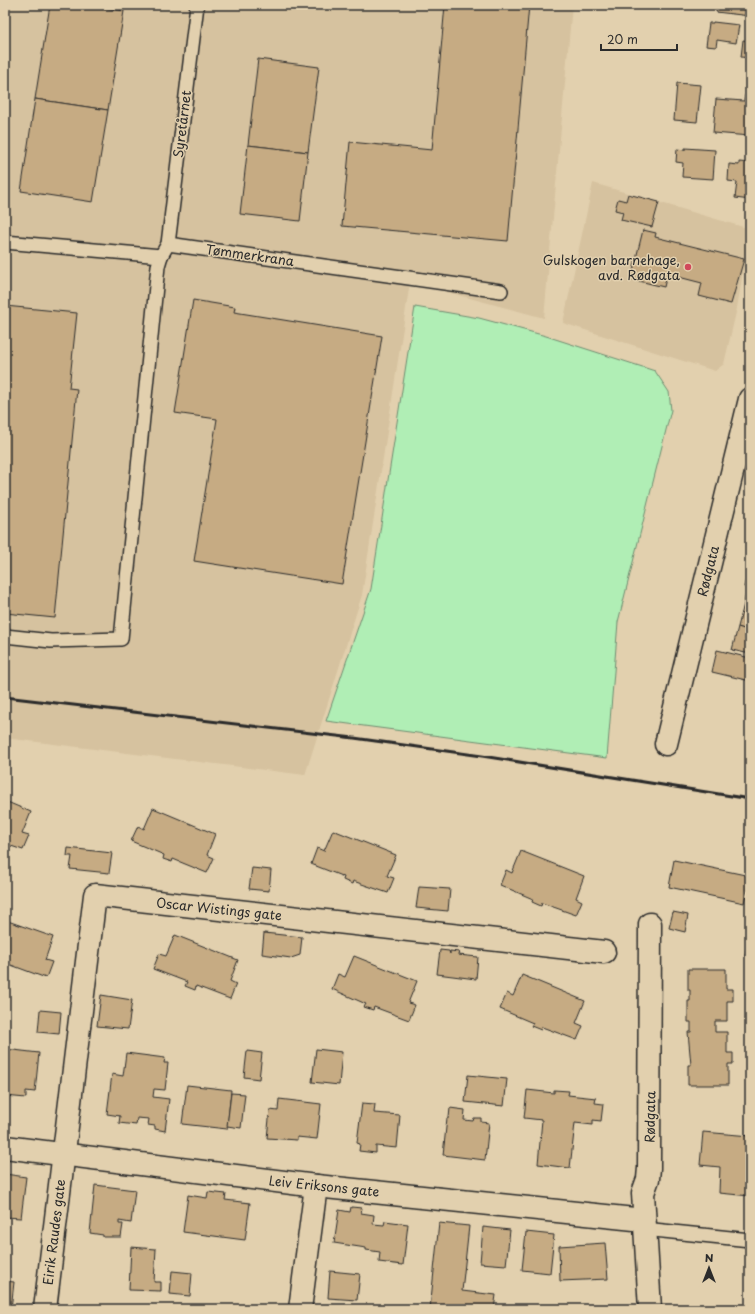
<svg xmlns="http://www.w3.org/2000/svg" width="755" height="1314" viewBox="0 0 755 1314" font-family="'Playpen Sans',sans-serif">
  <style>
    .built { fill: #d6c29f }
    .green { fill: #b0eeb5; stroke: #6e8c70 }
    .building { fill: #c6ab83; stroke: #2b2b2b }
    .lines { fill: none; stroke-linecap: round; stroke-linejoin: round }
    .lane-casing { stroke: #2b2b2b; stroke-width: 16 }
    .street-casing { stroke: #2b2b2b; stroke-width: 25 }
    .lane { stroke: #e2d0ae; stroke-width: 13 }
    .street { stroke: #e2d0ae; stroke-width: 22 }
    .rail { stroke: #2b2b2b; stroke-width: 3 }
    .poi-dot { fill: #d1495b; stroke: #e2d0ae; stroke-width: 1.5 }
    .labels { text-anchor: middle; stroke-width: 3; stroke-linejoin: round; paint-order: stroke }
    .street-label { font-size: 13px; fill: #2b2b2b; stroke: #e2d0ae }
    .poi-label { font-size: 13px; fill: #2b2b2b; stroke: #e2d0ae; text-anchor: end }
  </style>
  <rect width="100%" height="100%" fill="#e2d0ae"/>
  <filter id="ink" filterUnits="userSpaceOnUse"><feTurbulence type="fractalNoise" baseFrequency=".025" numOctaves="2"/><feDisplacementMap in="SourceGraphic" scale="8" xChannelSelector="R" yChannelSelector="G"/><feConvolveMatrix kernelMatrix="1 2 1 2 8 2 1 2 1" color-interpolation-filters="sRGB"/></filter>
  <g filter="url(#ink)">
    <g class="built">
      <path d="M5 5H572L544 318 410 282 362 595 305 775 5 738Z"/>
      <path d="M593 183 750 229 737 308 724 364 715 371 563 323Z"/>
    </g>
    <path class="green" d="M415 307 479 318 546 336 655 371 669 392 671 410 618 622 607 758 326 721 371 589Z"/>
    <g class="building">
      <path d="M50 5H83L124 11 108 110 35 99Z"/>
      <path d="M445 5H529L508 241 342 226 350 142 432 150Z"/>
      <path d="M717 5H750V16L716 12Z"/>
      <path d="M713 22 739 25 736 43 717 40 716 47 706 46 709 23H713Z"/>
      <path d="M743 40 750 41V58L741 57Z"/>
      <path d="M258 59 319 67 308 152 248 145Z"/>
      <path d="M677 83 701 85 697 122 674 120Z"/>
      <path d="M745 95 750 96V136L713 133 716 99 744 101Z"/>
      <path d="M35 99 108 110 93 202 21 191Z"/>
      <path d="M248 145 308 152 300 221 240 214Z"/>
      <path d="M685 148 715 150 713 179 682 177 683 163 676 162 677 149 685 150Z"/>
      <path d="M739 162 750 163V200L735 198 737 182 728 181 729 164 739 165Z"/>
      <path d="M628 194 659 202 652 227 621 220 623 212 615 210 618 199 626 201Z"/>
      <path d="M643 230 656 233 655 237 744 259 731 304 699 296 702 283 667 274 664 287 631 279Z"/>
      <path d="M193 300 235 307 234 312 382 336 342 584 194 561 217 419 175 413Z"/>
      <path d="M5 306 77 313 69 388 77 389 55 618 5 613Z"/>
      <path d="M749 566H750V589L744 587Z"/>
      <path d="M747 588 750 589V609L743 608Z"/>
      <path d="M743 608 750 609V631L738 627Z"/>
      <path d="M738 627 750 631V654L732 650Z"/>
      <path d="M717 650 750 658V681L712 672Z"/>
      <path d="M5 801 31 812 22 834 29 836 23 850 5 844Z"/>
      <path d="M153 808 215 834 207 855 214 858 207 873 173 859 172 862 163 859 164 855 131 841 138 826 144 829Z"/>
      <path d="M333 830 396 855 387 876 394 878 388 893 353 881 352 884 343 880 344 877 311 864 317 848 324 851Z"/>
      <path d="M68 848 112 853 109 873 70 869 72 856H67Z"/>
      <path d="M521 851 584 876 576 898 582 901 576 915 542 903 541 906 532 902 533 899 500 885 506 870 512 873Z"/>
      <path d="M674 860 750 876 744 903 669 887Z"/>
      <path d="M252 868 271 870 269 891 249 889Z"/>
      <path d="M419 887 450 889 448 911 416 908Z"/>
      <path d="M673 912 688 915 685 932 669 928Z"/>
      <path d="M5 920 53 937 45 960 52 962 46 978 11 965 10 968 5 966Z"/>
      <path d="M750 931V958L745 956Z"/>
      <path d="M264 933 302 937 300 955 291 958 262 954Z"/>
      <path d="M175 935 238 960 230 981 236 984 230 999 196 986 195 990 185 986 187 982 153 969 159 954 166 956Z"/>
      <path d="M440 950 449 951 450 954V951L459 952 458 955 478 957 476 979 437 974Z"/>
      <path d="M354 956 417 981 408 1003 415 1005 409 1020 374 1007 373 1010 364 1007 366 1004 332 989 338 974 345 977Z"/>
      <path d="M688 969H726V989H733V1001H727V1021H715V1032H727V1053H733V1064H728V1085H688V1065H691L688 1032H691V1022H688V1001H690V990H688Z"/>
      <path d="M522 975 585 1001 576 1023 583 1026 577 1040 542 1027 541 1030 531 1026 533 1023 500 1009 507 993 513 996Z"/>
      <path d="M101 995 132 1000 128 1029 97 1026Z"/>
      <path d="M40 1010 61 1012 59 1034 38 1032Z"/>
      <path d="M5 1049 39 1053 35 1092 26 1091V1098L5 1096Z"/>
      <path d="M316 1049 342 1052 339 1085 312 1082Z"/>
      <path d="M247 1051 262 1053 259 1079 244 1077Z"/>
      <path d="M126 1053 165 1058 164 1063H168L165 1090 154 1089 153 1097 169 1099 165 1131 155 1129V1126L148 1125 149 1119 137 1118 136 1125 119 1123 120 1116 107 1114 112 1074 123 1076Z"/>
      <path d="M468 1075 507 1079 504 1106 465 1102Z"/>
      <path d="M187 1085 231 1090 227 1129 182 1124Z"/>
      <path d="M527 1090 554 1093V1090L569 1091 568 1095 596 1098 595 1103 603 1104 601 1121 593 1120V1125L575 1123 570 1168 538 1164 542 1120 524 1118Z"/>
      <path d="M231 1093 245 1094 241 1128 227 1126Z"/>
      <path d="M279 1099 321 1104 317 1139 297 1137V1140L267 1138 270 1110 278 1111Z"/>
      <path d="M362 1103 375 1104 374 1113 400 1115 397 1148 376 1146V1153L359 1151 360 1144 357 1143Z"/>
      <path d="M450 1108 465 1110 464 1120 473 1121 474 1118H481V1122L489 1123 485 1160 443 1155 447 1118H449Z"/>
      <path d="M703 1132 750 1136V1196L719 1193 720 1167 700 1165Z"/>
      <path d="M5 1174 26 1177 21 1218 5 1217Z"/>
      <path d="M95 1185 135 1190 131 1223 119 1221V1224H123L121 1237H103V1235L90 1233Z"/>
      <path d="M208 1192 226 1194 225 1200 250 1203 245 1240 183 1232 188 1195 207 1198Z"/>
      <path d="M351 1207 362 1208 361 1213 374 1215 373 1224 384 1225 385 1221 408 1224 403 1265 379 1262 380 1252 366 1250V1248L334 1243 339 1210 350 1212Z"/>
      <path d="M439 1223 469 1226 462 1291 496 1295 494 1309H430Z"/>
      <path d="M483 1227 510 1230 506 1265 480 1263Z"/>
      <path d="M526 1232 554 1235 550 1273 522 1270Z"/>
      <path d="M605 1243 608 1279 560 1281 559 1246Z"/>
      <path d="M131 1247 156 1249 154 1282H161V1291L129 1290Z"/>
      <path d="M172 1271 192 1273 190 1296 170 1294Z"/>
      <path d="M330 1271 360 1274 357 1300 328 1298Z"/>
      <path d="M5 1281 14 1282 11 1309H5Z"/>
    </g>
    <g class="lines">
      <g class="lane-casing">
        <g id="lane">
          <path d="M5 242 161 256 168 244 197 5"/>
          <path d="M168 244 501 291"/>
          <path d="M5 636 51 641 121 639 158 266 161 256"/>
          <path d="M644 1229 750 1240"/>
        </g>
      </g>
      <g class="street-casing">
        <g id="street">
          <path d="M666 744 750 399"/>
          <path d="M5 1147 316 1186 644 1220"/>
          <path d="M45 1309 95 895 604 952"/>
          <path d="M300 1309 316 1186"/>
          <path d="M650 1309 643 1193 648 1179 649 1168 650 924"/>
        </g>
      </g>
      <use href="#lane" class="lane"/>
      <use href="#street" class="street"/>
      <path class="rail" d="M5 697 354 738 482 756 750 799"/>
    </g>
  </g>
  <circle class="poi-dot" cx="688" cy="267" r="4"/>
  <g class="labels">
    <g class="street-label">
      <text transform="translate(182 124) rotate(-83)" y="5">Syretårnet</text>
      <text transform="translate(250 255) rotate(8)" y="5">Tømmerkrana</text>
      <text transform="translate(708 571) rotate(-76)" y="5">Rødgata</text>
      <text transform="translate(219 909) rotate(6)" y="5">Oscar Wistings gate</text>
      <text transform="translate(650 1117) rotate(-89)" y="5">Rødgata</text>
      <text transform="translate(324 1186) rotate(6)" y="5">Leiv Eriksons gate</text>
      <text transform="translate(54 1232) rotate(-83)" y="5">Eirik Raudes gate</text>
    </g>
    <g class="poi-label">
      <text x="680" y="265">Gulskogen barnehage,<tspan x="680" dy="15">avd. Rødgata</tspan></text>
    </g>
  </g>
  <rect width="755" height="1314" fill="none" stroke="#e2d0ae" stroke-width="20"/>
  <rect x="10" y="10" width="735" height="1294" fill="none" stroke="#2b2b2b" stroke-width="1.5" filter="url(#ink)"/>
  <g transform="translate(709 1268)" stroke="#e2d0ae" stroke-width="3" paint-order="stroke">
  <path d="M0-3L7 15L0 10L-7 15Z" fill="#2b2b2b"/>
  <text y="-6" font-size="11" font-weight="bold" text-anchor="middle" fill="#2b2b2b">N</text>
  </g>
  <path d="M601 44v6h76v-6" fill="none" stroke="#2b2b2b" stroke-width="2"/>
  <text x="607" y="44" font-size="12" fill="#2b2b2b" stroke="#e2d0ae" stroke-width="3" paint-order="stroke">20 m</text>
</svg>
